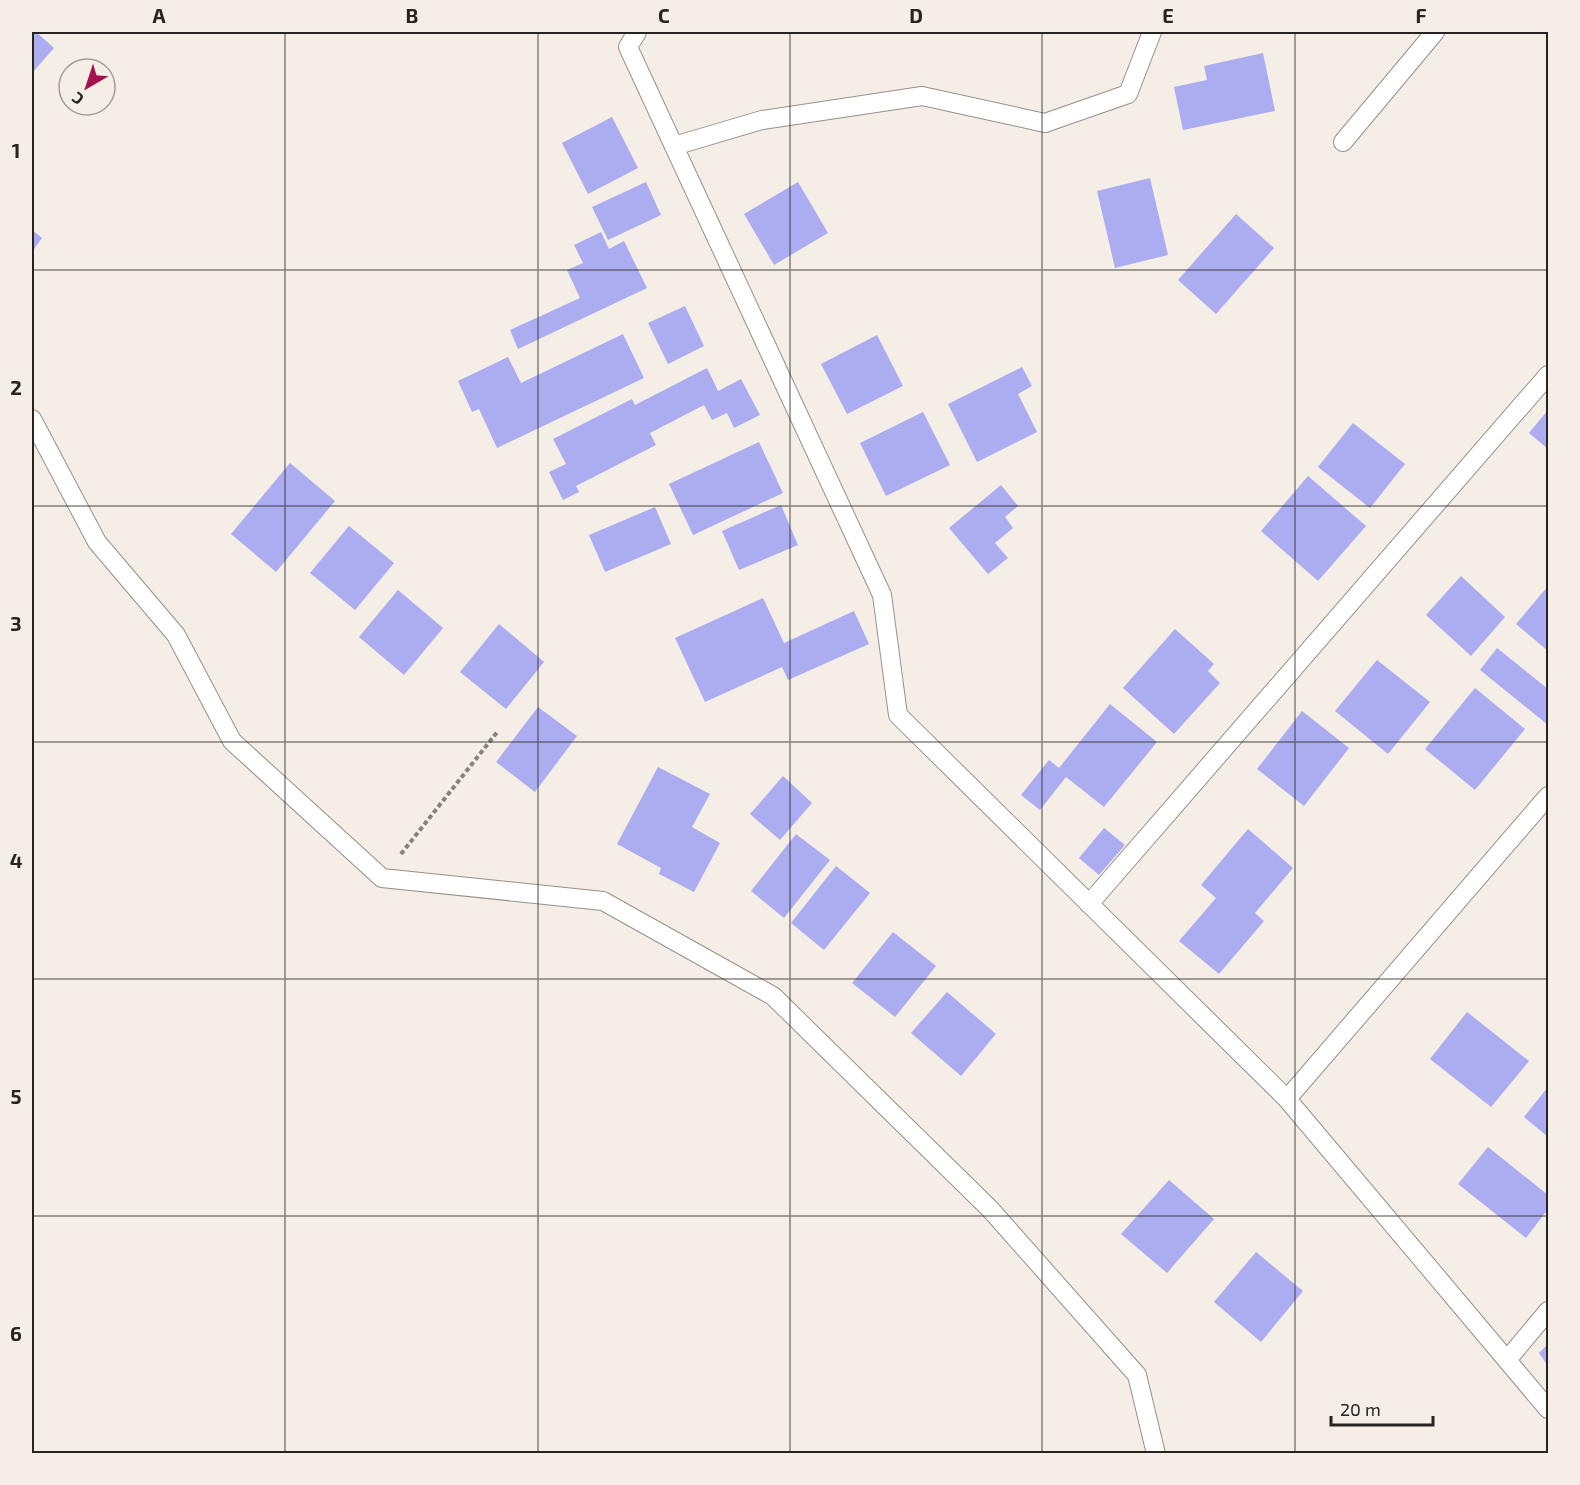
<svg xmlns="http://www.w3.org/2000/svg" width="1580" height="1485" viewBox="0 0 1580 1485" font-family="'Exo 2',sans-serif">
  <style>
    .building { fill: #acacf0 }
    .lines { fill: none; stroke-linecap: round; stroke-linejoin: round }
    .service-casing { stroke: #97908a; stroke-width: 20 }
    .path { stroke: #85807b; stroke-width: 4; stroke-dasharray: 4.5 3; stroke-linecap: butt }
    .service { stroke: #fff; stroke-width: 18 }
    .grid { fill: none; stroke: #262321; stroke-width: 1.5; stroke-opacity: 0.55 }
    .neatline { fill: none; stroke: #262321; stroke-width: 2 }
    .grid-label { font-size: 20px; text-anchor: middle; font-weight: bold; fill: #262321 }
  </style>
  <rect width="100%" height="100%" fill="#f5eee6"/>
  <g class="building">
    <path d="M32 32H36L54 48 32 73Z"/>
    <path d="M1263 53 1275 111 1183 130 1174 87 1207 80 1204 66Z"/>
    <path d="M612 117 638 168 588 194 562 143Z"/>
    <path d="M1150 178 1168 255 1115 268 1097 191Z"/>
    <path d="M646 182 661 215 608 240 592 207Z"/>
    <path d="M798 182 828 233 774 265 744 214Z"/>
    <path d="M1236 214 1274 248 1216 314 1178 280Z"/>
    <path d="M32 230 42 238 32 252Z"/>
    <path d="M601 232 609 249 624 241 647 288 518 349 510 330 580 298 567 270 583 263 574 245Z"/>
    <path d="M685 306 704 346 668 364 648 323Z"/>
    <path d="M623 334 644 378 497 448 479 409 472 412 458 381 508 357 521 383Z"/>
    <path d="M877 335 903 386 847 414 821 364Z"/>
    <path d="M1022 367 1032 386 1018 394 1037 432 977 462 948 404Z"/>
    <path d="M707 368 718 391 741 379 760 415 734 428 727 413 712 420 704 405 650 433 656 445 576 486 579 492 563 500 549 472 566 464 553 439 632 399 635 405Z"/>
    <path d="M1548 410V449L1529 433Z"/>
    <path d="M923 412 950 465 886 496 860 443Z"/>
    <path d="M1353 423 1405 464 1370 508 1318 467Z"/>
    <path d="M759 442 783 493 693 535 669 484Z"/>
    <path d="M290 463 335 501 276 572 231 534Z"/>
    <path d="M1308 476 1366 526 1318 581 1261 531Z"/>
    <path d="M1001 485 1018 506 1005 517 1013 528 995 543 1008 558 988 574 949 528Z"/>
    <path d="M781 505 798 545 739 570 722 531Z"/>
    <path d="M655 507 671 544 605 572 589 535Z"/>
    <path d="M349 526 394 563 355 610 310 573Z"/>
    <path d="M1461 576 1505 617 1471 656 1426 615Z"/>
    <path d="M1548 586V651L1516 624Z"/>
    <path d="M398 590 443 628 404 675 359 637Z"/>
    <path d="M763 598 784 643 854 611 869 644 788 680 782 667 705 702 675 638Z"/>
    <path d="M499 624 544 662 506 709 460 672Z"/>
    <path d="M1175 629 1214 664 1208 671 1220 683 1174 734 1123 688Z"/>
    <path d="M1497 648 1548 689V725L1480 670Z"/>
    <path d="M1377 660 1430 702 1388 754 1335 711Z"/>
    <path d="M1475 688 1525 729 1475 790 1425 749Z"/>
    <path d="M1110 704 1157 742 1104 807 1066 777 1040 810 1021 795 1049 760 1059 768Z"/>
    <path d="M538 707 577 736 535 792 496 762Z"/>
    <path d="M1302 711 1349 748 1304 806 1257 769Z"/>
    <path d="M658 767 710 794 692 827 720 843 694 892 659 874 661 868 617 844Z"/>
    <path d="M783 776 812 803 780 840 750 814Z"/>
    <path d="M1104 828 1125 845 1099 875 1079 858Z"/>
    <path d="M1248 829 1293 868 1255 913 1264 921 1219 974 1179 941 1216 898 1201 885Z"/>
    <path d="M796 834 830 860 784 918 751 891Z"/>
    <path d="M836 866 870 893 824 950 791 923Z"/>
    <path d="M893 932 936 966 895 1017 852 983Z"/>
    <path d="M947 992 996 1034 961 1076 911 1033Z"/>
    <path d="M1467 1012 1529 1061 1491 1107 1430 1059Z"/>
    <path d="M1548 1087V1137L1524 1117Z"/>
    <path d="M1488 1147 1548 1195V1209L1526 1238 1458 1184Z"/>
    <path d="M1169 1180 1214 1219 1167 1273 1121 1234Z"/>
    <path d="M1256 1252 1303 1291 1261 1342 1214 1302Z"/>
    <path d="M1548 1344V1366L1539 1353Z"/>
  </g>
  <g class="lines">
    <g class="service-casing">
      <g id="service">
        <path d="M637 32 628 47 882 595 898 715 1287 1099 1548 1409"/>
        <path d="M1343 142 1435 32"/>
        <path d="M674 146 762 120 922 96 1045 123 1128 94 1152 32"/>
        <path d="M32 419 97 542 176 635 232 741 382 878 603 901 773 996 990 1209 1137 1375 1156 1454"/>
        <path d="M1089 904 1548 375"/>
        <path d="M1287 1099 1548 796"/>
        <path d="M1507 1360 1548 1311"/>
      </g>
    </g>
    <path class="path" d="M401 854 498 731"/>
    <use href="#service" class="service"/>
  </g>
  <path class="grid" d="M285 32V1454M538 32V1454M790 32V1454M1042 32V1454M1295 32V1454M32 270H1548M32 506H1548M32 742H1548M32 979H1548M32 1216H1548"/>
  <rect width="1580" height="1485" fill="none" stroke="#f5eee6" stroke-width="66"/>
  <g transform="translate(87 87) rotate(219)"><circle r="28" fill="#f5eee6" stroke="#a29d97" stroke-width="1.5"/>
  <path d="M0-4.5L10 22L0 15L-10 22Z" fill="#a5114e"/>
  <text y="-9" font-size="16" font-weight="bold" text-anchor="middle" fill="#262321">С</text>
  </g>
  <path d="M1331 1416v9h102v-9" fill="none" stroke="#262321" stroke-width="3"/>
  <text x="1340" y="1416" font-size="18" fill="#262321" stroke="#f5eee6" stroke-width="4.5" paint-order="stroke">20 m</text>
  <rect x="33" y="33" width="1514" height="1419" class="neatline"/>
  <g class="grid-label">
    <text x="159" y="23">A</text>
    <text x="412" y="23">B</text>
    <text x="664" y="23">C</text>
    <text x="916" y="23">D</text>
    <text x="1168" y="23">E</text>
    <text x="1421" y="23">F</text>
    <text x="16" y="158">1</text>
    <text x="16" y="395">2</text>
    <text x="16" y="631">3</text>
    <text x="16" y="868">4</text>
    <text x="16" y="1104">5</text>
    <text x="16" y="1341">6</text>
  </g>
</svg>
